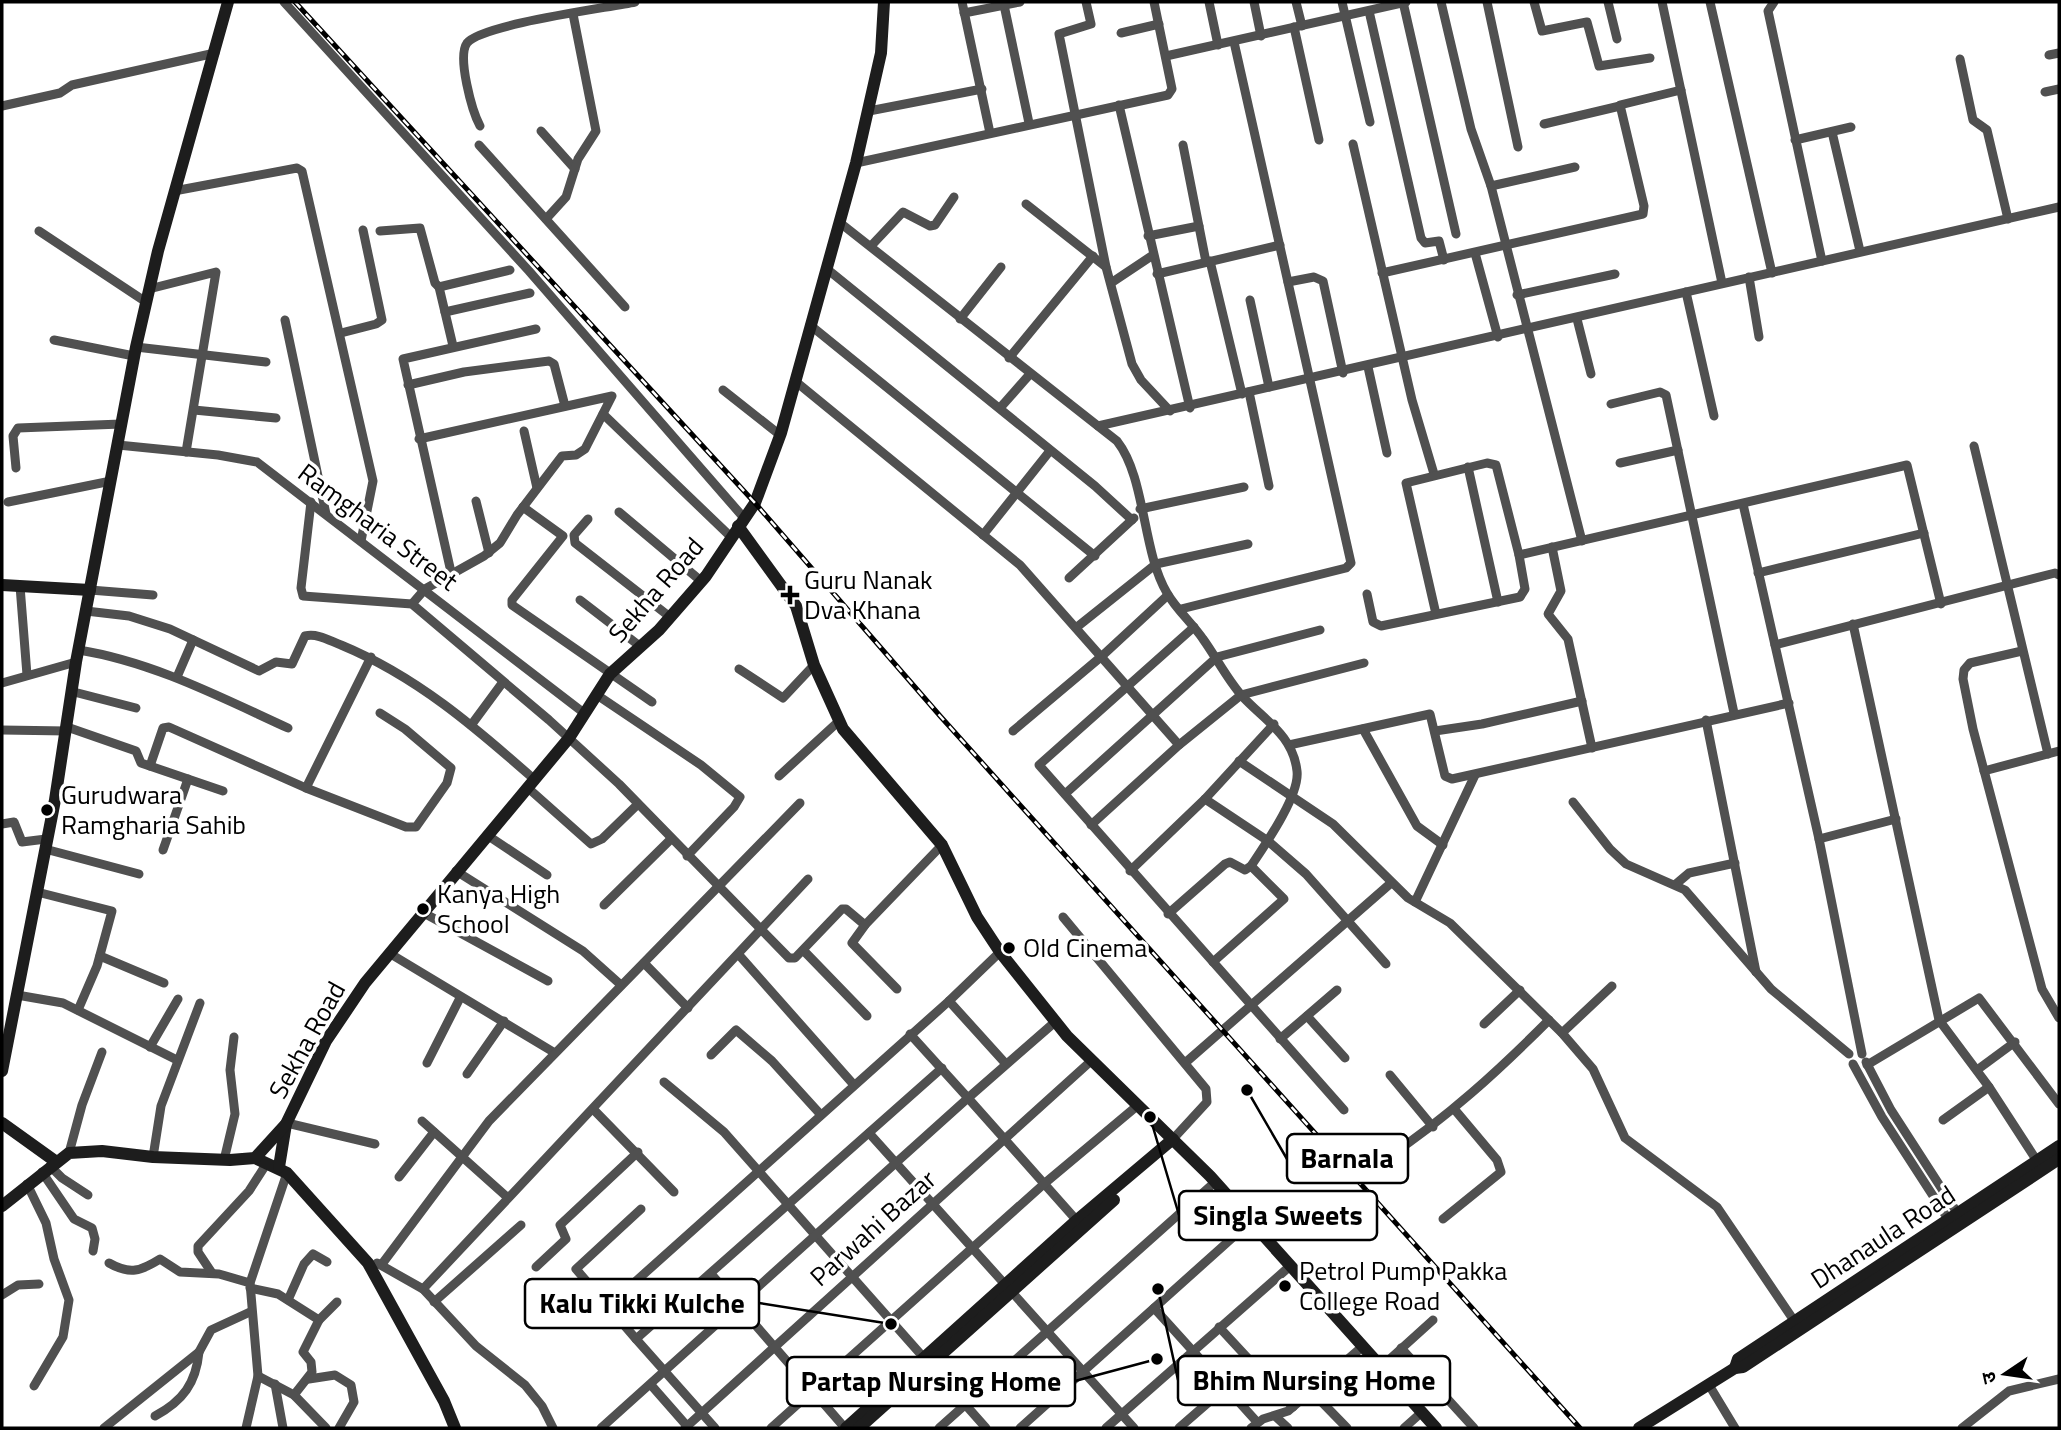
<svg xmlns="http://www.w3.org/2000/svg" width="2061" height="1430" viewBox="0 0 2061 1430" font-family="'Titillium Web','Noto Sans Devanagari',sans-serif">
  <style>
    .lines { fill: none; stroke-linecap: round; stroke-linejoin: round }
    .street { stroke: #505050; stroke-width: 9 }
    .secondary { stroke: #1d1d1d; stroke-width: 12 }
    .rail-casing { stroke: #000; stroke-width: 5 }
    .rail { stroke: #fff; stroke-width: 2.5; stroke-dasharray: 8; stroke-linecap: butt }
    .poi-dot { fill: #000; stroke: #fff; stroke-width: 2.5 }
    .labels { text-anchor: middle; stroke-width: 7; stroke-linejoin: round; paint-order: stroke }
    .street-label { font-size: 26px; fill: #000; stroke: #fff }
    .poi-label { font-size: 26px; fill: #000; stroke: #fff; text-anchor: start }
    .leader { fill: none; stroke: #000; stroke-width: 2.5 }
    .callout-dot { fill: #000; stroke: #fff; stroke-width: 2.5 }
    .callout { fill: #fff; stroke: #000; stroke-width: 2.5 }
    .callout-label { font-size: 28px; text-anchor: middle; font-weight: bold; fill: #000 }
  </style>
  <rect width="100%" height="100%" fill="#fff"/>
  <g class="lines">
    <g class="street">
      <path d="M284 2 529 271 744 518"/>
      <path d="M962 2 990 133"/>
      <path d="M1086 2 1091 24 1059 34 1106 267 1132 364 1141 380 1170 411"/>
      <path d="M1209 2 1218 45"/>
      <path d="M1254 2 1261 36"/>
      <path d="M1296 2 1302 26"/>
      <path d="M1342 2 1370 122"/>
      <path d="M1403 2 1456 234"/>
      <path d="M1441 2 1471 129 1491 186 1582 541"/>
      <path d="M1487 2 1518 147"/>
      <path d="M1534 2 1542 31 1587 22 1599 66 1650 58"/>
      <path d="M1608 2 1617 39"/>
      <path d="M1662 2 1722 283"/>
      <path d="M1710 2 1772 273"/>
      <path d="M1774 2 1768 11 1822 261"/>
      <path d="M1004 5 1029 123"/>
      <path d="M1369 11 1421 238 1425 243 1439 241 1444 260"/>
      <path d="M964 13 1020 2"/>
      <path d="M1294 27 1319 140"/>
      <path d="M1121 33 1159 24"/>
      <path d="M2049 55 2059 53"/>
      <path d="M1166 56 1406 2"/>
      <path d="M1960 59 1973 120 1987 130 2008 219"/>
      <path d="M2045 92 2059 89"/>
      <path d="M1119 105 1190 408"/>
      <path d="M2 106 60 93 72 85 215 53"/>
      <path d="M869 111 982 89"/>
      <path d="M1544 124 1620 106"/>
      <path d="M480 126C472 111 457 57 467 43 482 24 607 8 635 2"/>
      <path d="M541 131 575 169"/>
      <path d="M1832 132 1860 251"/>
      <path d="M1795 140 1851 127"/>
      <path d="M1353 144 1412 400 1434 474"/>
      <path d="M479 145 625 307"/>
      <path d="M1183 145 1206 262"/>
      <path d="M856 163 1168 95 1172 89 1154 2"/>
      <path d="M1491 186 1575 167"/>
      <path d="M174 191 297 168 302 171 373 481 361 541"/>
      <path d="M1026 204 1106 267"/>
      <path d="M546 219 566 197 578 159 596 131 573 14"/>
      <path d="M839 222 1117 441C1146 478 1142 551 1167 593 1176 609 1192 623 1203 639 1216 657 1227 679 1242 696 1264 720 1293 735 1297 771 1300 795 1265 845 1251 866L1245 870 1230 862 1225 864 1168 914"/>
      <path d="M39 231 146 302"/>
      <path d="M380 231 420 228 435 283 439 287"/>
      <path d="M1148 236 1199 226"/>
      <path d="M871 246 903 212 930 226 935 225 954 197"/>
      <path d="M1475 253 1498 337"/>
      <path d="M1210 261 1242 394"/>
      <path d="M827 269 1095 486 1132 520"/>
      <path d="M1382 273 1643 214 1644 206 1620 105 1681 90"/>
      <path d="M1157 274 1280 245"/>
      <path d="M1749 277 1759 337"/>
      <path d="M1288 282 1314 277 1323 281 1343 373"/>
      <path d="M1111 283 1153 255"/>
      <path d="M149 289 216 272 186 452"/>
      <path d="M1686 292 1714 416"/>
      <path d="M1517 295 1615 274"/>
      <path d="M1250 300 1269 387"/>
      <path d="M445 312 530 293"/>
      <path d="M960 319 1001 267"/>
      <path d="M1577 319 1591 374"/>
      <path d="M285 320 326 514"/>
      <path d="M810 325 1095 556"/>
      <path d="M341 333 376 324 382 320 363 230"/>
      <path d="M54 340 134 356"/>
      <path d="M453 346 439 287 510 270"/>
      <path d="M136 347 266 362"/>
      <path d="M1009 358 1093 256"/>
      <path d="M1368 367 1387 453"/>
      <path d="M795 381 1020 565 1179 745"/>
      <path d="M408 385 464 372 549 361 554 364 565 406"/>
      <path d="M723 390 780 435"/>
      <path d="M1249 392 1269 486"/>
      <path d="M1611 404 1660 392 1666 395 1734 713"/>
      <path d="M1000 408 1030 374"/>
      <path d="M194 410 276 418"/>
      <path d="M603 414 731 537"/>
      <path d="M1098 426 2059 207"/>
      <path d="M524 431 537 488"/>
      <path d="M118 445 218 455 257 462 584 713"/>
      <path d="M1974 446 2048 754"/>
      <path d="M1620 463 1678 450"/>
      <path d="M1468 467 1498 602"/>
      <path d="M16 468 13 436 18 428 121 424"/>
      <path d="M476 501 489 553"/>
      <path d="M8 502 111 481"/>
      <path d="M311 502 301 588 303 596 412 604 549 720 619 784 789 958H795L842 909H846L865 925 942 845"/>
      <path d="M1743 504 1819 839 1862 1054"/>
      <path d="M523 507 563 536 512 600V605L652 702"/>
      <path d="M1140 509 1244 487"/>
      <path d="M619 512 701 581"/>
      <path d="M588 519 574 535 575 543 670 617"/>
      <path d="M983 535 1049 452"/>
      <path d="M1552 547 1561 591 1548 614 1568 639 1592 748"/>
      <path d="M1519 555 1907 465 1941 604"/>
      <path d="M451 572 403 359 536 329"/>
      <path d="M1758 573 1924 533"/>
      <path d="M1069 578 1134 518"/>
      <path d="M20 586 27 675"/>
      <path d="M90 590 153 595"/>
      <path d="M1367 594 1373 622 1381 626 1520 597 1525 589 1519 555 1496 465 1487 463 1406 483 1436 614"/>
      <path d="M580 600 641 647"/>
      <path d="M412 604 425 589 484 556 500 543 517 515 562 456 576 455 585 449 612 396 419 439"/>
      <path d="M1181 609 1346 568 1351 563 1234 42"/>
      <path d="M86 611 129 616 170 629 259 671 276 662 292 664 305 636C318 633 330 641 341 645 416 676 475 727 535 780"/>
      <path d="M1853 624 1939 1020 1989 1087 2037 1161"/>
      <path d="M1077 627 1156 564 1248 544"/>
      <path d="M1194 627 1039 765 1344 1110"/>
      <path d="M1775 645 2055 573 2059 575"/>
      <path d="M79 650C153 662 220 697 288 728"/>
      <path d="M2022 651 1970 663 1964 670 1963 679 1973 729 2042 989 2059 1018"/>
      <path d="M739 669 783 698 814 665"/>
      <path d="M177 677 193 640"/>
      <path d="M2 683 76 662"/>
      <path d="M74 692 136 708"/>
      <path d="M597 695 701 765 740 797 734 807 687 856"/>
      <path d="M1706 720 1756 972"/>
      <path d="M472 724 503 682"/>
      <path d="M67 727 136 751 141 763 223 791"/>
      <path d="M1363 729 1417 826 1443 845"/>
      <path d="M2 730 67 731"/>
      <path d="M1013 731 1102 656 1168 595"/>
      <path d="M1435 731 1482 724 1582 701"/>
      <path d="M1289 745 1430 714 1445 776 1452 779 1789 703"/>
      <path d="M1239 761 1333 824 1408 898 1450 923 1562 1033 1593 1069 1625 1138 1717 1207 1797 1325"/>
      <path d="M150 766 163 728 169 727 306 788 406 827H416L447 783 451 768 405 729 380 713"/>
      <path d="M1984 771 2059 751"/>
      <path d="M779 776 839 721"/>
      <path d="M306 788 371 657"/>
      <path d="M528 788 591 844 602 839 637 805"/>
      <path d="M1065 794 1217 657 1320 630"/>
      <path d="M1205 799 1268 841 1306 874 1386 964"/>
      <path d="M1573 802 1610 849 1626 864 1685 890 1771 989 1849 1054"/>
      <path d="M2 824 14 822 22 842 46 839"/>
      <path d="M1091 825 1179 745 1241 695 1364 663"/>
      <path d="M487 835 547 875"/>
      <path d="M1819 839 1896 819"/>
      <path d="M45 849 139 874"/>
      <path d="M163 850 188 779"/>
      <path d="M456 871 583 951 621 985"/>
      <path d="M1130 871 1205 799 1274 724"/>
      <path d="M1676 884 1689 873 1735 863"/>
      <path d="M37 892 112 911 97 966 78 1010"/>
      <path d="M1415 902 1475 775"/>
      <path d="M604 905 671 839"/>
      <path d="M422 912 548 981"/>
      <path d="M1063 917 1206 1089 1207 1102 1173 1139"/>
      <path d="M865 925 852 943 897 989"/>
      <path d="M804 951 867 1016"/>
      <path d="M1000 952 949 1001 1006 1064"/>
      <path d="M389 953 555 1053"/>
      <path d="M739 955 854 1085"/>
      <path d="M100 956 164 983"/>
      <path d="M1213 962 1284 899 1251 866"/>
      <path d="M644 963 688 1008"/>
      <path d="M17 995 63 1003 177 1060"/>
      <path d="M1307 1016 1345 1058"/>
      <path d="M1055 1022 968 1098 1079 1223"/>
      <path d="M1484 1024 1520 990"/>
      <path d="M1562 1033 1612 986"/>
      <path d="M1280 1039 1337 990"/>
      <path d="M150 1047 178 999"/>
      <path d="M711 1055 736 1030 772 1061 821 1115"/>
      <path d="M1866 1062 1891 1110 1960 1217"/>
      <path d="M427 1063 460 998"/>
      <path d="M1185 1063 1391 883"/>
      <path d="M1853 1064 1882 1117 1950 1222"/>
      <path d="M1867 1065 1979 998 2059 1104"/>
      <path d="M1977 1070 2015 1042"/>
      <path d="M467 1074 504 1021"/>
      <path d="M1390 1075 1433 1127"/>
      <path d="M664 1082 724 1132 986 1428"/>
      <path d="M594 1110 674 1192"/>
      <path d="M1943 1120 1989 1087"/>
      <path d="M422 1121 507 1197"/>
      <path d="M287 1123 375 1144"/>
      <path d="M869 1133 1134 1428"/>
      <path d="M69 1153 82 1105 102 1052"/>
      <path d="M153 1157 161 1106 200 1003"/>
      <path d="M1388 1157C1448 1117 1498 1071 1549 1020"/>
      <path d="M224 1160 235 1114 230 1070 234 1037"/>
      <path d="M50 1166 62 1178 88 1195"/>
      <path d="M42 1172 74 1219 92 1228 95 1239 93 1251"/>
      <path d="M399 1177 434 1132"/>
      <path d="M27 1184 46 1223 54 1259 69 1300 63 1337 34 1386"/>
      <path d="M641 1209 576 1269 636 1339 942 1068"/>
      <path d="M1443 1219 1501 1172 1497 1160 1455 1110"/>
      <path d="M109 1263C130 1275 141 1271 160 1259L180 1272 219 1274 250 1283"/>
      <path d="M377 1263 423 1289 476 1346 525 1385 542 1406 553 1428"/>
      <path d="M382 1264 489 1121 800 803"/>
      <path d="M536 1267 566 1239 560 1225 638 1152"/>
      <path d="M212 1273 198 1252V1246L249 1191 267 1163"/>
      <path d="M712 1275 845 1428"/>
      <path d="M250 1288 278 1294 319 1320 303 1352 311 1362 312 1372 294 1395"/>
      <path d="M423 1289 808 879"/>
      <path d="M2 1295 18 1285 39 1284"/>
      <path d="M288 1300 304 1264 313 1254 327 1262"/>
      <path d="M434 1302 521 1225"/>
      <path d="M607 1307 949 1001"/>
      <path d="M1154 1308 1257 1422"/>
      <path d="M319 1320 337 1302"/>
      <path d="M1219 1327 1293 1407"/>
      <path d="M636 1339 715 1428"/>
      <path d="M1401 1348 1474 1428"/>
      <path d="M1381 1367 1433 1320"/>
      <path d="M258 1376 294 1395 326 1428"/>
      <path d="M309 1379 335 1375 351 1385 354 1402 339 1428"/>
      <path d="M275 1384 283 1428"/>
      <path d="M651 1385 687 1426"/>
      <path d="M1709 1385 1735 1428"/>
      <path d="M1312 1392 1347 1428"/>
      <path d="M155 1416C183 1401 196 1383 199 1352"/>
      <path d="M1275 1416 1288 1428"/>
      <path d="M104 1428 199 1352 211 1330 250 1312"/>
      <path d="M246 1428 258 1376 250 1283 287 1173"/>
      <path d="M601 1428 968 1098 910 1034"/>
      <path d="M685 1428 1091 1061"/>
      <path d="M771 1428 1045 1183 1137 1106"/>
      <path d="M939 1428 1215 1182"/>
      <path d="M1020 1428 1250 1222"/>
      <path d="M1106 1428 1289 1267"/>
      <path d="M1179 1428 1226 1387"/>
      <path d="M1251 1428 1263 1419 1288 1411 1362 1347"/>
      <path d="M1404 1428 1422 1412"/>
      <path d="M1962 1428 2009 1391 2059 1379"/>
    </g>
    <g class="secondary">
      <path d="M738 526 796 606 814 665 843 729 942 845 977 917 1000 952 1067 1036 1210 1176 1436 1428"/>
      <path d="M2 585 90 590"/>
      <path d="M2 1071 55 800 76 662 136 347 158 251 228 2"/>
      <path d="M2 1123 55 1161"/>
      <path d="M255 1158 287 1173 368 1263 444 1401 455 1428"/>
      <path d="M279 1167 286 1124"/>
      <path d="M2 1206 69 1153 102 1151 153 1157 230 1160 255 1158 286 1124 326 1041 365 983 569 738 610 674 659 630 706 576 755 503 781 433 856 163 881 53 884 2"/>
      <path d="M1735 1368 1738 1359 2059 1146"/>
      <path d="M846 1428 1077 1220 1173 1139"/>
      <path d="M859 1428 1114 1200"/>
      <path d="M1639 1428 1735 1368 1743 1367 2059 1159"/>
    </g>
    <g class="rail-casing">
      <path id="rail" d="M295 2 755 503 941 717 1580 1428"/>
    </g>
    <use href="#rail" class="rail"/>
  </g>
  <g class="poi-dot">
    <path d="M786.5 584.5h7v7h7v7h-7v7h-7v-7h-7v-7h7z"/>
    <circle cx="47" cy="810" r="7"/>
    <circle cx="423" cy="909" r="7"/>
    <circle cx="1009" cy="948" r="7"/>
    <circle cx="1285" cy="1286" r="7"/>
  </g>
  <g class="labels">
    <g class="street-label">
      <text transform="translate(378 527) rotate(37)" y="9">Ramgharia Street</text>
      <text transform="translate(656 590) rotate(-49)" y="9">Sekha Road</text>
      <text transform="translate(307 1040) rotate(-61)" y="9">Sekha Road</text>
      <text transform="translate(873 1228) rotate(-42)" y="9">Parwahi Bazar</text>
      <text transform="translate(1883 1237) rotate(-33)" y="9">Dhanaula Road</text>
    </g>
    <g class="poi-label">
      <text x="804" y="589">Guru Nanak<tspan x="804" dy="30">Dva Khana</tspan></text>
      <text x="61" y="804">Gurudwara<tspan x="61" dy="30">Ramgharia Sahib</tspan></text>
      <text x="437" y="903">Kanya High<tspan x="437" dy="30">School</tspan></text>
      <text x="1023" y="957">Old Cinema</text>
      <text x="1299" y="1280">Petrol Pump Pakka<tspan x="1299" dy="30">College Road</tspan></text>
    </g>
  </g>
  <path class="leader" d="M1247 1090L1287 1159M1150 1117L1179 1215M891 1324L759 1303M1158 1289L1178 1380M1157 1359L1075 1381"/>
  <g class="callout-dot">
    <circle cx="1247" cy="1090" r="7"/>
    <circle cx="1150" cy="1117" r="7"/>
    <circle cx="891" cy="1324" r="7"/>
    <circle cx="1158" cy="1289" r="7"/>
    <circle cx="1157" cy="1359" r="7"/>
  </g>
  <g class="callout">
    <rect x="1287" y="1134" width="121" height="49" rx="7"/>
    <rect x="1179" y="1191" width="198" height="49" rx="7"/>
    <rect x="525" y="1279" width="234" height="49" rx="7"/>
    <rect x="1178" y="1356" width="272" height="49" rx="7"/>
    <rect x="787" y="1357" width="288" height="49" rx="7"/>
  </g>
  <g class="callout-label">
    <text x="1347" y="1168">Barnala</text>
    <text x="1278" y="1225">Singla Sweets</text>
    <text x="642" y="1313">Kalu Tikki Kulche</text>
    <text x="1314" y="1390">Bhim Nursing Home</text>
    <text x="931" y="1391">Partap Nursing Home</text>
  </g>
  <rect width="2061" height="1430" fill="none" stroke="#000000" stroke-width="7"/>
  <g transform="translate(2005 1374) rotate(257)" stroke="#ffffff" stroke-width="5" paint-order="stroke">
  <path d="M0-5L12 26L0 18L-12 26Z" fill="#000000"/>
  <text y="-10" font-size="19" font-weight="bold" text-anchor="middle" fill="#000000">उ</text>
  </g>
</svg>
